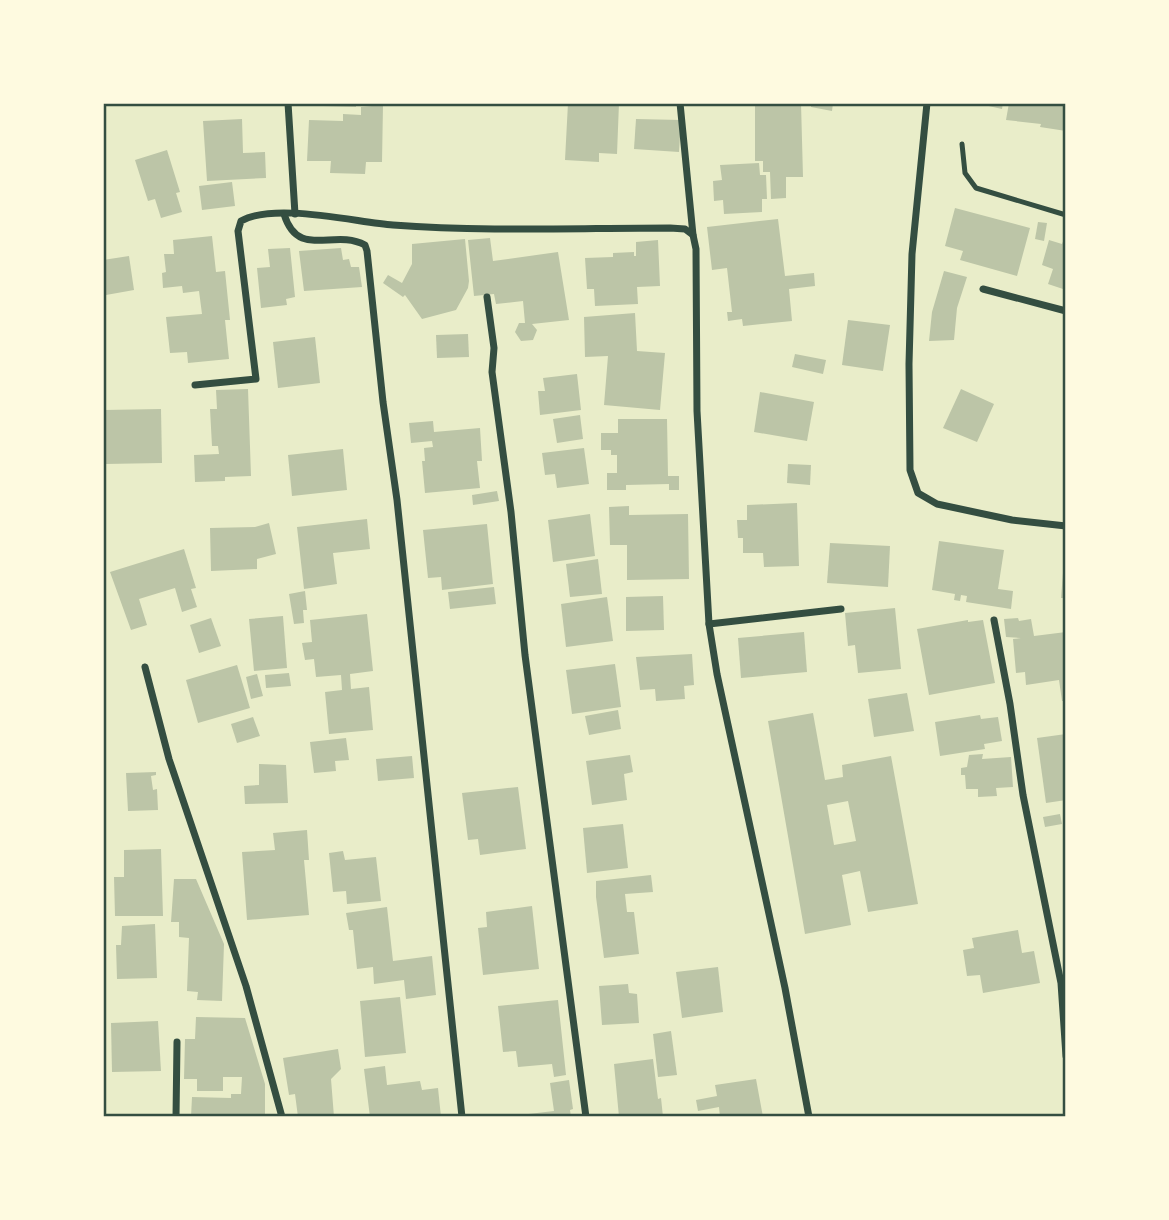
<svg xmlns="http://www.w3.org/2000/svg" width="1169" height="1220" viewBox="0 0 1169 1220" font-family="Ubuntu,sans-serif">
  <style>
    .building { fill: #bcc5a7; fill-rule: evenodd }
    .lines { fill: none; stroke-linecap: round; stroke-linejoin: round }
    .service { stroke: #344e41; stroke-width: 5 }
    .minor { stroke: #344e41; stroke-width: 7 }
    .neatline { fill: none; stroke: #344e41; stroke-width: 2.5 }
  </style>
  <rect width="100%" height="100%" fill="#e9edc9"/>
  <g class="building">
    <path d="M323 103H356V107L323 106Z"/>
    <path d="M568 103H619L617 154 599 153V162L565 160Z"/>
    <path d="M755 103H801L803 177H786V198L771 199 770 172H763V161H755Z"/>
    <path d="M811 103H833L832 111 811 107Z"/>
    <path d="M975 103H1003L1002 109Z"/>
    <path d="M1009 103H1066V131L1040 127 1041 124 1006 120Z"/>
    <path d="M383 105 382 162H366L365 174 330 173 331 161H307L309 120 343 121V114L361 115V107Z"/>
    <path d="M242 119 243 153 265 152 266 178 207 181 203 121Z"/>
    <path d="M636 119 681 120 679 152 634 149Z"/>
    <path d="M167 150 180 192 176 193 182 212 161 218 155 199 148 201 135 160Z"/>
    <path d="M759 163 760 175H766L767 199H762V212L724 214 723 200 714 201 713 181 722 180 720 165Z"/>
    <path d="M232 182 235 206 202 210 199 186Z"/>
    <path d="M955 208 1030 228 1017 276 960 260 963 251 945 246Z"/>
    <path d="M778 219 785 276 814 273 815 286 789 289 792 321 743 326 742 319 728 321 727 312H732L727 268 712 270 707 227Z"/>
    <path d="M1038 222 1047 223 1044 241 1035 239Z"/>
    <path d="M212 236 216 272 225 271 230 320H225L229 359 188 363 187 352 170 353 166 317 202 314 199 291 183 293 182 286 163 288 162 273 166 272 164 254H174L173 240Z"/>
    <path d="M490 238 493 261 558 252 569 320 532 324 537 330 533 340 521 341 515 332 519 323H525L523 301 496 304 494 294 474 296 468 240Z"/>
    <path d="M465 239 469 281 468 288 456 310 422 319 405 295 403 297 383 283 388 275 402 283 412 264V244Z"/>
    <path d="M1064 239H1066V290L1048 284 1053 269 1042 265 1049 240 1062 244Z"/>
    <path d="M658 240 660 286 637 287 638 304 595 306 594 289H587L585 258 613 257V253L634 252V256H636V242Z"/>
    <path d="M290 248 295 297 286 299 287 305 261 308 257 268 270 267 268 249Z"/>
    <path d="M341 248 343 260 349 259 351 267H359L362 287 304 291 299 251Z"/>
    <path d="M129 256 134 290 106 295 103 260Z"/>
    <path d="M944 271 967 277 957 308 954 340 929 341 932 312Z"/>
    <path d="M635 313 637 351 665 353 660 410 604 405 608 356 585 357 584 317Z"/>
    <path d="M848 320 890 325 883 371 842 365Z"/>
    <path d="M468 334 469 357 437 358 436 335Z"/>
    <path d="M315 337 320 383 278 388 273 342Z"/>
    <path d="M795 354 826 360 823 374 792 367Z"/>
    <path d="M577 374 581 410 540 415 538 391H545L543 378Z"/>
    <path d="M248 389 251 476 225 477V481L195 482 194 455 219 454 218 446H212L210 409H217L216 390Z"/>
    <path d="M961 389 994 404 977 442 943 428Z"/>
    <path d="M760 392 814 402 807 441 754 432Z"/>
    <path d="M161 409 162 463 105 464 104 410Z"/>
    <path d="M580 415 583 439 557 443 553 419Z"/>
    <path d="M618 419H667L668 476H679V490H669V484L626 485V490H607V473H617V455H611V450H601V433H618Z"/>
    <path d="M433 421 434 432 480 428 482 461H477L480 488 425 493 422 461H425L424 448 433 447 432 441 411 443 409 423Z"/>
    <path d="M584 448 589 484 557 488 555 474 545 475 542 453Z"/>
    <path d="M343 449 347 490 292 496 288 455Z"/>
    <path d="M788 464 811 465 810 485 787 483Z"/>
    <path d="M497 491 499 501 473 505 472 495Z"/>
    <path d="M797 503 799 566 764 567 763 553H743V538H738L737 520H747V505Z"/>
    <path d="M629 506V515L688 514 689 579 627 580V545H610L609 507Z"/>
    <path d="M590 514 595 556 553 562 548 520Z"/>
    <path d="M367 519 370 549 333 553 337 584 304 589 297 527Z"/>
    <path d="M269 523 276 554 257 559V569L211 571 210 528 255 527Z"/>
    <path d="M487 524 493 584 442 590 441 577 428 578 423 530Z"/>
    <path d="M939 541 1004 550 998 589 1013 591 1011 609 966 602 967 596 961 595 960 601 954 600 955 594 932 590Z"/>
    <path d="M830 543 890 546 888 587 827 583Z"/>
    <path d="M184 549 196 588 191 589 197 607 182 612 175 588 139 599 147 625 131 630 110 572Z"/>
    <path d="M598 559 602 594 570 597 566 564Z"/>
    <path d="M1063 573 1066 574V598H1061Z"/>
    <path d="M494 587 496 604 450 609 448 592Z"/>
    <path d="M305 591 307 610H303L304 623 294 624 289 594Z"/>
    <path d="M663 596 664 630 626 631V597Z"/>
    <path d="M607 597 613 641 566 647 561 604Z"/>
    <path d="M895 608 901 669 858 673 855 645 848 646 845 613Z"/>
    <path d="M367 614 373 671 350 674 351 689 369 687 373 730 329 734 325 692 342 690 341 675 316 677 314 659 305 660 302 643 312 642 310 620Z"/>
    <path d="M283 616 287 668 254 671 249 619Z"/>
    <path d="M211 618 221 646 199 653 190 625Z"/>
    <path d="M1018 618 1019 621 1031 619 1034 636 1066 632V701H1062L1059 680 1026 685 1025 672 1016 673 1013 639 1021 638 1006 637 1004 619Z"/>
    <path d="M968 620V622L983 620 995 683 929 695 917 629Z"/>
    <path d="M804 632 807 672 741 678 738 638Z"/>
    <path d="M692 654 694 685 684 686 685 699 656 701 655 689 640 690 636 657Z"/>
    <path d="M615 664 621 707 572 714 566 670Z"/>
    <path d="M237 665 250 708 198 723 186 680Z"/>
    <path d="M289 673 291 686 266 688 265 675Z"/>
    <path d="M257 674 263 696 251 699 246 677Z"/>
    <path d="M907 693 914 731 874 737 868 699Z"/>
    <path d="M618 710 621 729 589 735 585 716Z"/>
    <path d="M813 713 825 780 843 777 842 765 891 756 918 904 868 912 860 871 842 875 851 925 805 934 768 721ZM848 801 856 841 834 845 827 805Z"/>
    <path d="M980 715 981 719 998 717 1002 741 984 744 985 749 940 756 935 722Z"/>
    <path d="M253 717 260 736 237 743 231 724Z"/>
    <path d="M1066 734V800L1046 803 1037 738Z"/>
    <path d="M346 738 349 760 335 761 336 771 314 773 310 742Z"/>
    <path d="M983 754 982 759 1011 757 1013 787 996 788 997 796 978 797V789H966L965 775H961V768L967 767 969 755Z"/>
    <path d="M630 755 633 772 624 774 627 800 592 805 586 761Z"/>
    <path d="M412 756 414 778 378 781 376 759Z"/>
    <path d="M259 764 286 765 288 803 245 804 244 786 259 785Z"/>
    <path d="M156 772V775L151 776 153 790 157 789 158 810 128 811 126 773Z"/>
    <path d="M518 787 526 849 480 855 478 839 468 840 462 793Z"/>
    <path d="M1060 814 1062 824 1045 827 1043 817Z"/>
    <path d="M623 824 628 868 587 873 583 828Z"/>
    <path d="M307 830 309 860H304L309 915 247 920 242 852 275 850 273 833Z"/>
    <path d="M161 849 163 916H115L114 877H124V850Z"/>
    <path d="M343 851 345 860 376 857 381 901 347 904 346 891 333 892 329 853Z"/>
    <path d="M651 875 653 892 625 894 627 912H634L639 954 604 958 596 897V881Z"/>
    <path d="M174 879H196L224 944 222 1001 197 1000 198 992 187 991 189 938 179 937V922H171Z"/>
    <path d="M532 906 539 969 483 975 478 928 487 927 486 912Z"/>
    <path d="M387 907 393 961 432 956 436 995 406 999 404 980 374 984 373 967 357 969 353 930H349L346 913Z"/>
    <path d="M155 924 157 978 117 979 116 945H121L122 926Z"/>
    <path d="M1018 930 1022 953 1034 951 1040 983 983 993 980 975 967 976 963 950 974 948 972 938Z"/>
    <path d="M718 967 723 1012 682 1018 676 972Z"/>
    <path d="M628 984 629 993 637 994 639 1023 602 1025 599 986Z"/>
    <path d="M400 997 406 1053 365 1057 360 1001Z"/>
    <path d="M558 1000 566 1075 554 1077 552 1064 518 1067 516 1051 503 1052 498 1006Z"/>
    <path d="M196 1017 245 1018 265 1084V1117H191L192 1097 231 1098V1094H241L242 1077H223V1091H197V1079H184L185 1039H195Z"/>
    <path d="M158 1021 161 1071 112 1072 111 1023Z"/>
    <path d="M671 1031 677 1075 658 1077 653 1034Z"/>
    <path d="M338 1049 341 1069 331 1079 334 1117H298L295 1094 289 1095 283 1058Z"/>
    <path d="M653 1059 658 1099 661 1098 663 1117H619L614 1064Z"/>
    <path d="M385 1066 387 1085 420 1081 422 1090 438 1088 441 1117H370L364 1069Z"/>
    <path d="M756 1079 763 1117H720L719 1107 698 1111 696 1100 717 1096 715 1085Z"/>
    <path d="M569 1080 573 1109 570 1110 571 1117H520V1115L554 1111 550 1083Z"/>
  </g>
  <g class="lines">
    <path class="service" d="M962 144 965 173 976 188 1066 215"/>
    <g class="minor">
      <path d="M288 103 295 214"/>
      <path d="M680 103 693 235"/>
      <path d="M927 103 912 254 909 364 910 470 918 493 937 504 1012 520 1066 526"/>
      <path d="M284 214C298 260 334 228 365 245L367 251 383 402 397 500 462 1117"/>
      <path d="M983 289 1066 311"/>
      <path d="M487 297 494 348 492 372 511 512 525 655 586 1117"/>
      <path d="M195 385 256 379 238 231 241 221C274 202 355 222 393 225 485 232 578 228 670 228L685 229 693 235 696 249 697 411 709 624 717 674 785 988 809 1117"/>
      <path d="M994 620 1010 704 1023 795 1061 983 1066 1056"/>
      <path d="M709 624 841 609"/>
      <path d="M145 667 169 759 246 986 282 1117"/>
      <path d="M176 1117 177 1042"/>
    </g>
  </g>
  <rect width="1169" height="1220" fill="none" stroke="#fefae0" stroke-width="210"/>
  <rect x="105" y="105" width="959" height="1010" class="neatline"/>
</svg>
